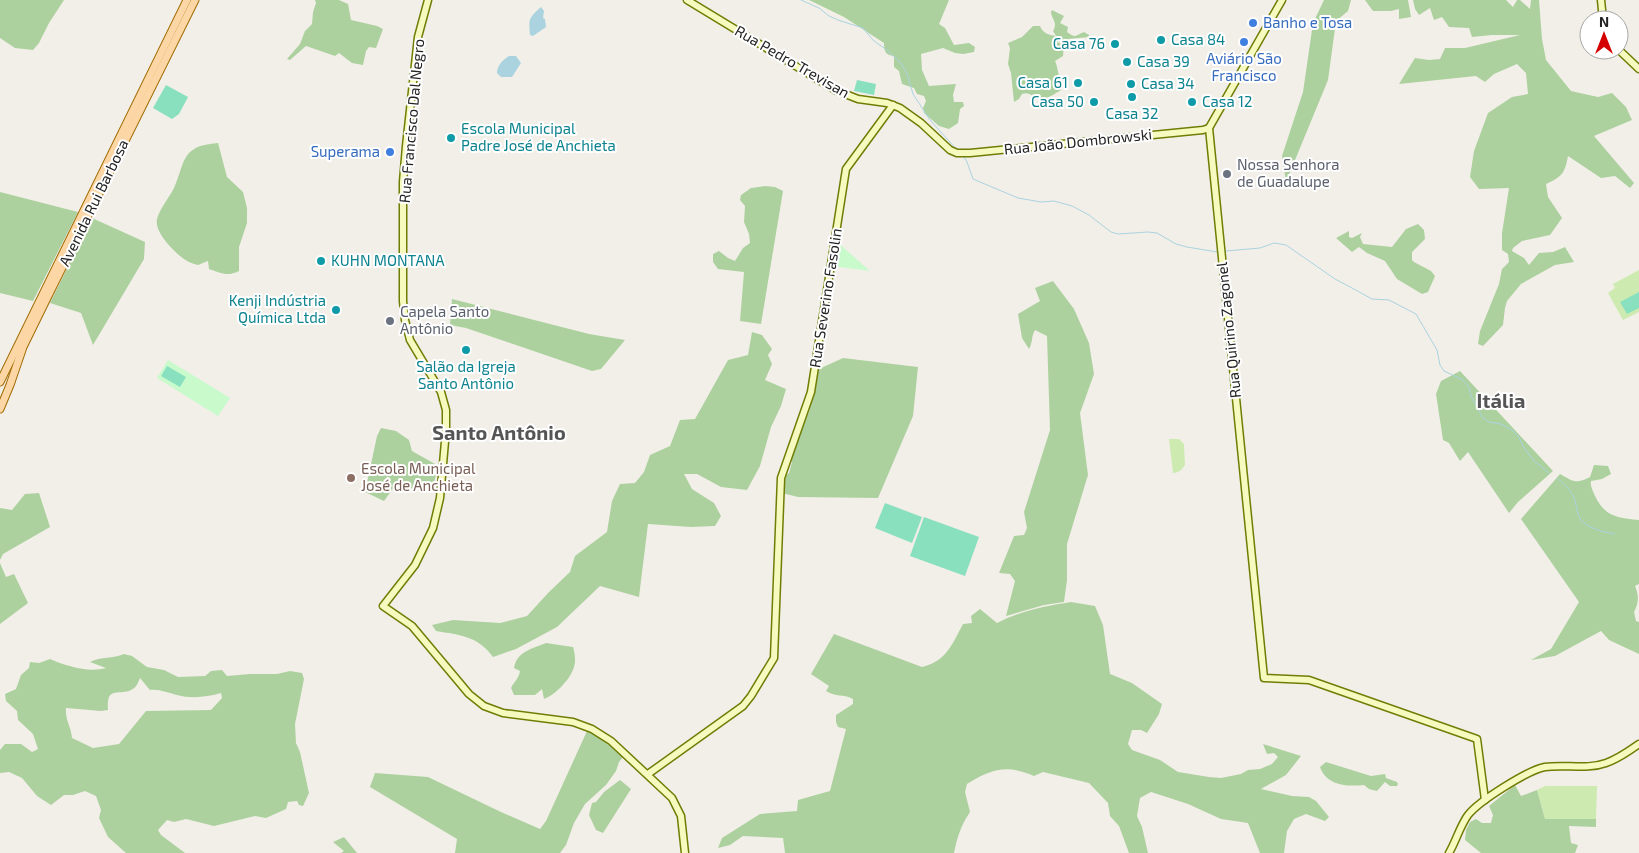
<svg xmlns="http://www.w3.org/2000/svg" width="1639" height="853" viewBox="0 0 1639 853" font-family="'Exo 2',sans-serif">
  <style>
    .grass { fill: #cdebb0 }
    .forest { fill: #add19e; fill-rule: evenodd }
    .park { fill: #c8facc }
    .pitch { fill: #88e0be }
    .water { fill: #aad3df }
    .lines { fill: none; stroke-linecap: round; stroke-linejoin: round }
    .stream { stroke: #aad3df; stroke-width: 1 }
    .secondary-casing { stroke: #707d05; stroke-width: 9 }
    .primary-casing { stroke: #a06b00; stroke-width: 9 }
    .secondary { stroke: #f7fabf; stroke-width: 6 }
    .primary { stroke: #fcd6a4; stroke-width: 7 }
    .shop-dot { fill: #3f7fe0; stroke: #fff; stroke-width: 2 }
    .culture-dot { fill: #0f9aa8; stroke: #fff; stroke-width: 2 }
    .worship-dot { fill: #6b7280; stroke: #fff; stroke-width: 2 }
    .education-dot { fill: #8d6e63; stroke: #fff; stroke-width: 2 }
    .labels { text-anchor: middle; stroke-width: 4; stroke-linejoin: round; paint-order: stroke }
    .shop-label { font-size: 15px; fill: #366cbe; stroke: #fff; text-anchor: start }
    .culture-label { font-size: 15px; fill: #0d838f; stroke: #fff; text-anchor: start }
    .street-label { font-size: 15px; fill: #222; stroke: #fff }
    .worship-label { font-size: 15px; fill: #5b616d; stroke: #fff; text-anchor: start }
    .education-label { font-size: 15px; fill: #785e54; stroke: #fff; text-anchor: start }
    .district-label { font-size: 20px; font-weight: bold; fill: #555; stroke: #fff }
  </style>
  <rect width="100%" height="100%" fill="#f2efe9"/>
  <g class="grass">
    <path d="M1639 270V312L1623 320 1608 293 1615 288 1613 284Z"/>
    <path d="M1169 439H1179L1184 444 1185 465C1182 470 1178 473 1173 473Z"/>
    <path d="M1545 786H1597L1596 819H1545L1537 790Z"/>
  </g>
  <g class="forest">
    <path d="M0 0H64L49 23 39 43 33 50 15 48 0 38Z"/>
    <path d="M315 0H339L348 4 351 20 377 26 383 29 376 48 369 47 366 51 363 65 352 63 339 53 335 56 306 46 290 60 287 59 300 44 305 31 312 24 313 12 316 3Z"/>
    <path d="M809 0H949L939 24 945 28 954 45 969 43 975 47 974 52 963 54 955 53 943 48 921 54 922 70 929 86 956 84 953 95 954 102H963L964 106 960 109 958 123 949 129 939 126 924 113 923 108 926 101 924 96 917 94 914 88 902 84 899 71 894 67V56C885 55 884 51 884 43L844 17Z"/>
    <path d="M1324 0H1351L1348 11 1336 21 1328 80 1286 182 1282 156 1303 92 1313 23Z"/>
    <path d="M1365 0H1408L1411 17 1399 19V9L1391 11H1373Z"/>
    <path d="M1413 0H1506L1513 7 1517 0H1520L1530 9 1531 0H1539L1542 39 1546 60 1571 91 1598 97 1612 93 1626 107 1632 120 1594 136 1634 183 1630 188 1615 176 1601 178 1568 156C1565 173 1562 177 1546 184L1548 197 1562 218 1550 235 1522 241 1513 248 1512 251 1524 258 1529 265 1539 253 1553 252 1565 247 1574 262 1555 265 1521 284 1507 301 1505 308 1503 325 1483 346 1478 344 1480 331 1499 284 1502 269 1509 262 1508 254 1502 250V233L1509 188 1479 189 1470 177 1474 151 1488 113 1512 97 1528 94 1526 73 1517 64 1494 74 1485 82 1476 76 1399 84 1415 58 1429 60 1440 59 1445 48H1465L1520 35H1492L1472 37 1469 28 1449 27 1442 17 1434 20 1430 8 1419 15 1415 9Z"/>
    <path d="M1052 10 1064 16 1060 23 1068 27 1067 32C1076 39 1076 35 1084 32L1089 35V37L1068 39 1057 42 1064 45 1063 56 1055 61C1057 64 1061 85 1061 90 1053 95 1046 100 1036 99 1031 94 1028 92 1022 94L1019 99 1014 102 1011 73 1008 64 1010 48 1008 43 1022 37 1033 26H1040C1043 33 1048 35 1056 36L1053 31C1058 22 1052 20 1051 12Z"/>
    <path d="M218 143 227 177 243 192 247 208V223L239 247V271C227 277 221 273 209 269L208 261 198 265C193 264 188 262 184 259 174 252 154 232 157 219 160 208 169 198 174 188 186 160 181 146 218 143Z"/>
    <path d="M765 186 775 187 783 191 761 324 740 321 744 272 718 269 713 262V254L719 251 728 258 735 261 743 248 750 243 749 234 744 222 745 206 740 200 741 195 751 188Z"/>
    <path d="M0 192 78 212 33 301 0 293Z"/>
    <path d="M92 218 145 242 144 259 93 345 81 313 50 303Z"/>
    <path d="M1418 224 1424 230 1425 239 1412 252V260L1414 262 1431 271 1435 276 1428 292 1422 294 1397 279 1385 261 1367 253 1359 247 1352 252 1336 238 1349 231V237L1352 238 1362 233 1360 237 1363 244 1392 247 1406 229Z"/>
    <path d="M1053 281 1074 309 1089 343 1094 374 1080 413 1088 475 1067 544V580L1064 602 1044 605 1006 616 1015 581 1010 574 999 573 1014 536 1024 535 1027 528 1024 512 1050 430 1047 336 1035 330C1031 337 1033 342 1029 349L1022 338 1018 314 1040 301 1035 288Z"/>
    <path d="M452 299 589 334 625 340 601 369 592 371 466 328 450 325Z"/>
    <path d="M752 332 762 335 772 349 768 355 772 364 765 380 786 389 781 406 771 427 760 466 747 490 721 487 697 474H684L692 489 714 503 721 516 715 526 691 527 648 524 639 597 600 586 557 627 516 649 493 657C478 636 460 635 436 631L432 625 453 620 500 623 527 616 549 592 570 572 575 556 607 532 612 501 620 484 635 483 644 472 650 455 670 446 680 420 695 419 728 360 748 355Z"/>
    <path d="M843 358 918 367 913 416 878 498 798 497 782 493 785 476 789 473 792 462 790 459 797 435 809 412 819 369Z"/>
    <path d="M1460 371 1553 471 1518 502 1509 513 1468 452 1460 461 1449 443 1443 440 1436 394 1441 381Z"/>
    <path d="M381 428 396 431 409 440 412 451 435 464 438 468 433 486 405 489 397 483 384 501 365 492 377 436Z"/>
    <path d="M1594 465 1608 466 1611 474 1602 479 1591 481C1590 487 1593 491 1595 496 1605 517 1618 518 1639 520V584L1635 586C1639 595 1639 603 1634 612L1636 621 1639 622V654L1609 640 1601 631 1555 656 1531 660 1551 649 1579 602 1521 519 1560 474C1574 482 1576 484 1590 477Z"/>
    <path d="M39 493 50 527 3 554 0 560V508L12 510 25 494Z"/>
    <path d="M0 563 6 577 14 574 28 603 0 624Z"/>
    <path d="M1071 602 1095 606 1103 625 1110 674 1132 683 1162 704 1159 714 1147 733 1141 730H1132L1128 744 1132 750 1160 760 1178 772 1209 777 1221 778 1241 774 1248 770 1260 769 1272 764 1278 757 1274 753 1267 754 1263 744 1301 756 1286 775 1261 789 1292 796 1309 797 1316 801 1329 817 1325 821 1306 814 1294 819 1287 831 1284 853H1260L1248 823 1221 819 1188 804 1151 792 1140 798 1137 816 1142 827 1148 853H1129L1119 826 1110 816 1108 803 1089 783 1043 772 1034 776C1007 764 991 769 967 784L965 792 970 812C961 825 957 838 954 853H785L783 838 743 836 730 845 718 848 722 838 760 814 797 811 798 800 830 791 846 729 838 727 836 722V715L853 704V699C842 693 837 698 826 691L829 686 811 674 834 634 922 667C947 661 952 644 963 624L972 623 971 616 980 609 997 623C1020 611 1045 606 1071 602Z"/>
    <path d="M546 643 573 647C575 654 576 661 574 667 570 680 555 695 544 699L542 689 535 695H514L511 688C514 682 519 678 520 671L514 668C517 651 532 649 546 643Z"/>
    <path d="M124 654 132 656 147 667 164 670 178 677 205 676 211 671 222 670 227 676 250 674H277L290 671 302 673 304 679 295 724 296 743 300 752 309 793 303 806 299 805 297 801 288 802 286 809 266 818 255 816 214 826 186 819 174 822 167 820 158 830 161 835 185 853H126L108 837 99 818 101 810 96 796 85 791 73 795H64L51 805 37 796 22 778 9 772 0 773V750L5 744H21L32 752 38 749 33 734 18 720 17 711 6 701 5 694 16 689 21 675 29 668 30 662 39 663 50 659C66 666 89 673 106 668L90 662C101 656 113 659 124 654ZM140 678 150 690C160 689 168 693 177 695 192 699 207 697 221 693L222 698 211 710 146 711 119 744 93 748 72 738C71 726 65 721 66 708L101 711 108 710C106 685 119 696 131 690 136 688 138 683 140 678Z"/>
    <path d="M587 731 601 737 623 757 619 762 616 771 606 785 585 804 574 823 566 845 560 853H455L457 839 370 787 375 773 428 777 501 812 540 829 546 821Z"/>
    <path d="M1326 762 1371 776 1385 774 1386 778 1397 782 1398 784 1397 786H1390L1385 782 1377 791 1369 789 1364 785C1346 787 1326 785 1320 767Z"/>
    <path d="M620 780 631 789 603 833 596 830 589 815 592 803 596 802 604 792Z"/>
    <path d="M1515 785 1521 796 1537 790 1545 819H1596V827L1569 826 1571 843 1578 845 1575 853H1481L1465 840 1466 830 1470 822 1476 819 1482 823H1491L1493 815 1489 806Z"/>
    <path d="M344 837 357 853H341L344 851 333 842Z"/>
  </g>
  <g class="park">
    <path d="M836 241 870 271 832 266Z"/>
    <path d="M168 360 230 398 218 416 157 378Z"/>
  </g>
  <g class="pitch">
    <path d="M857 80 876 84 874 95 854 91Z"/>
    <path d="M166 85 188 97 179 114 172 119 153 108Z"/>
    <path d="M1639 292V308L1627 314 1620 302Z"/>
    <path d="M167 366 186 377 180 387 161 376Z"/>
    <path d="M885 503 922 517 912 543 875 528Z"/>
    <path d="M924 517 979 537 965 576 910 556Z"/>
  </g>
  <g class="water">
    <path d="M541 7 544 11 543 18 545 19 546 27 533 36 530 35C529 18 528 19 541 7Z"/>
    <path d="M509 56H516L521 63 512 77H501L497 73C497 65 503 60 509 56Z"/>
  </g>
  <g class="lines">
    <g class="stream">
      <path d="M801 0 819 8 829 16 838 20 863 28 874 41 887 50 901 63 907 74 913 94 930 120 958 151"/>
      <path d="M963 155 967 162 973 179 1018 198 1041 202 1054 201 1072 206 1089 215 1111 232 1118 234 1148 232 1157 233 1176 244 1187 247 1217 252"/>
      <path d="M1226 251 1260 248 1274 243 1286 245 1335 279 1352 288 1372 299 1389 300 1416 314 1437 350 1440 365 1444 371 1463 380 1469 387 1471 396 1483 418 1489 422 1501 424 1511 429 1519 437 1523 446 1533 460 1549 473"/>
      <path d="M1558 479C1565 485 1573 492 1575 501 1577 508 1577 514 1581 520 1587 528 1604 532 1614 534"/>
    </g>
    <g class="secondary-casing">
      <g id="secondary">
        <path d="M428 0 418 37 406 146 403 182V301L405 320 410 340 441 392 446 410V430L440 498 433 528 415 565 383 606 412 626 469 694 484 706 503 713 573 722 592 729 611 741 672 798 681 816 685 853"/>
        <path d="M687 0 835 90 858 99 887 103 900 108 921 123 950 150 957 153H970L1203 130 1209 128"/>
        <path d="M1282 0 1209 128 1264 678 1309 680 1477 739 1485 800"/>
        <path d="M1601 0 1603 20"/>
        <path d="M1619 50 1639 69"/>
        <path d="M648 774 743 706 751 696 774 658 781 478 811 392 846 169 893 105"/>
        <path d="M1449 853C1456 841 1460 826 1468 815 1479 801 1528 770 1545 767 1565 764 1587 770 1606 763 1618 759 1629 751 1639 744"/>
      </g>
    </g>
    <g class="primary-casing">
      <g id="primary">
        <path d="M0 382 187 0"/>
        <path d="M0 409 10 385 23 347 49 294 195 0"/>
      </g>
    </g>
    <use href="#secondary" class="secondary"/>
    <use href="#primary" class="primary"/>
  </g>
  <g class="shop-dot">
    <circle cx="1253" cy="23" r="5"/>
    <circle cx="1244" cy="42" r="5"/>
    <circle cx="390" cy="152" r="5"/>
  </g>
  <g class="culture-dot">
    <circle cx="1161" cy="40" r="5"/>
    <circle cx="1115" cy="44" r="5"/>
    <circle cx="1127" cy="62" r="5"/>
    <circle cx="1078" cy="83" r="5"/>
    <circle cx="1131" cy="84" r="5"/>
    <circle cx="1132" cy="97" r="5"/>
    <circle cx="1094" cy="102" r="5"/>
    <circle cx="1192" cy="102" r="5"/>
    <circle cx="451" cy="138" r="5"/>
    <circle cx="321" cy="261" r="5"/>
    <circle cx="336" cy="310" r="5"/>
    <circle cx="466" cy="350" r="5"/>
  </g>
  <g class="worship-dot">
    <circle cx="1227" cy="174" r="5"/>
    <circle cx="390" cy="321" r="5"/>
  </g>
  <circle class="education-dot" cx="351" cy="478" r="5"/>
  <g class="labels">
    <g class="shop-label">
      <text x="1263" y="28">Banho e Tosa</text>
      <text x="1244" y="64" text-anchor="middle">Aviário São<tspan x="1244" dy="17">Francisco</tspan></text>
      <text x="380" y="157" text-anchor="end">Superama</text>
    </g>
    <g class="culture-label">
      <text x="1171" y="45">Casa 84</text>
      <text x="1105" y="49" text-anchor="end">Casa 76</text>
      <text x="1137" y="67">Casa 39</text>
      <text x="1068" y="88" text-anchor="end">Casa 61</text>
      <text x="1141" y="89">Casa 34</text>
      <text x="1084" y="107" text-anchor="end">Casa 50</text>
      <text x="1202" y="107">Casa 12</text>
      <text x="1132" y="119" text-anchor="middle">Casa 32</text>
      <text x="461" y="134">Escola Municipal<tspan x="461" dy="17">Padre José de Anchieta</tspan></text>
      <text x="331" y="266">KUHN MONTANA</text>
      <text x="326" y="306" text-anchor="end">Kenji Indústria<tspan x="326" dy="17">Química Ltda</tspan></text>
      <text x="466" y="372" text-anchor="middle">Salão da Igreja<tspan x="466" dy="17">Santo Antônio</tspan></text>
    </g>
    <g class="street-label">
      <text transform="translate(792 62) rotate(30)" y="5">Rua Pedro Trevisan</text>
      <text transform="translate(412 121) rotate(-85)" y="5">Rua Francisco Dal Negro</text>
      <text transform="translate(1078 142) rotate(-6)" y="5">Rua João Dombrowski</text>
      <text transform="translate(94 203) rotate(-64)" y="5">Avenida Rui Barbosa</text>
      <text transform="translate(826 298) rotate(-81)" y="5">Rua Severino Fasolin</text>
      <text transform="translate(1229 330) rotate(-96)" y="5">Rua Quirino Zagonel</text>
    </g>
    <g class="worship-label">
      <text x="1237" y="170">Nossa Senhora<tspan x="1237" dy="17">de Guadalupe</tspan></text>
      <text x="400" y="317">Capela Santo<tspan x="400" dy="17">Antônio</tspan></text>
    </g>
    <g class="education-label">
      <text x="361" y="474">Escola Municipal<tspan x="361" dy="17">José de Anchieta</tspan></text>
    </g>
    <g class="district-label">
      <text x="1501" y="408">Itália</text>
      <text x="499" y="440">Santo Antônio</text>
    </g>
  </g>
  <g transform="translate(1604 35)"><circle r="24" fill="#ffffff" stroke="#a7a7a7"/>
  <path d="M0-4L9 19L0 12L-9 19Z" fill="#d40000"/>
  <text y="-8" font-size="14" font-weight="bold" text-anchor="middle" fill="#222222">N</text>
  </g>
</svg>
